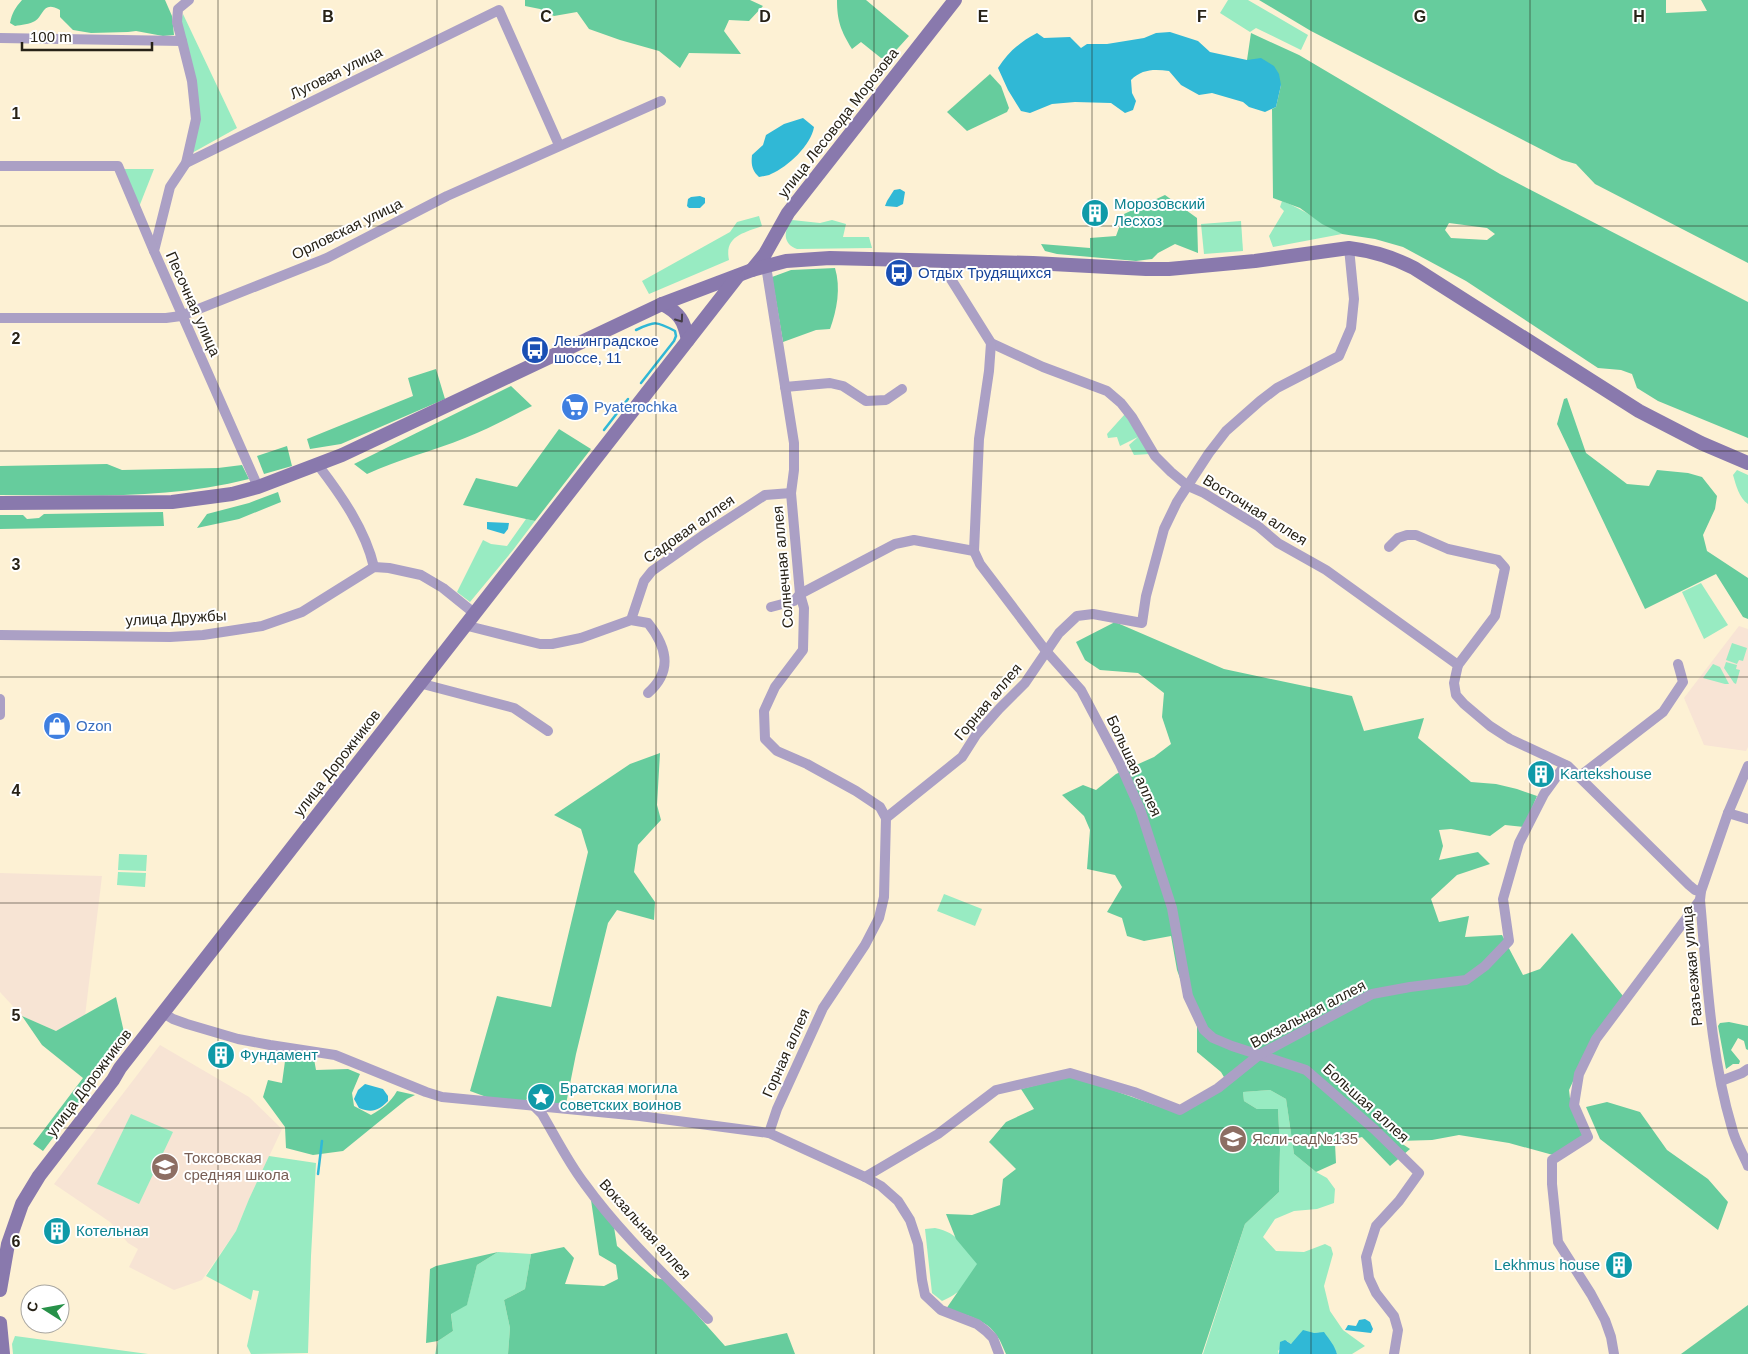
<svg xmlns="http://www.w3.org/2000/svg" width="1748" height="1354" viewBox="0 0 1748 1354" font-family="Helvetica,sans-serif">
  <style>
    .commercial { fill: #f8e4d5 }
    .education { fill: #f7e4d4 }
    .green { fill: #98ebc2 }
    .forest { fill: #66cc9d; fill-rule: evenodd }
    .water { fill: #30b8d6 }
    .lines { fill: none; stroke-linecap: round; stroke-linejoin: round }
    .stream { stroke: #30b8d6; stroke-width: 2.5 }
    .street { stroke: #aba0c5; stroke-width: 10 }
    .secondary { stroke: #8979ad; stroke-width: 14 }
    .oneway { stroke: #443c44 }
    .grid { fill: none; stroke: #272217; stroke-width: 1; stroke-opacity: 0.55 }
    .labels { text-anchor: middle; stroke-width: 4; stroke-linejoin: round; paint-order: stroke }
    .street-label { font-size: 15px; fill: #272217; stroke: #fff }
    .culture-label { font-size: 15px; fill: #0d838f; stroke: #fff; text-anchor: start }
    .transit-label { font-size: 15px; fill: #164399; stroke: #fff; text-anchor: start }
    .shop-label { font-size: 15px; fill: #366cbe; stroke: #fff; text-anchor: start }
    .education-label { font-size: 15px; fill: #785e54; stroke: #fff; text-anchor: start }
    .grid-label { font-size: 16px; text-anchor: middle; font-weight: bold; fill: #272217; stroke: #fff; stroke-width: 4; stroke-linejoin: round; paint-order: stroke }
  </style>
  <rect width="100%" height="100%" fill="#fdf1d4"/>
  <path class="commercial" d="M1739 626 1748 629V747L1746 751 1704 745 1684 698Z"/>
  <g class="education">
    <path d="M0 873 102 876 85 1016 56 1031 22 1016 0 992Z"/>
    <path d="M160 1045 249 1097 282 1129 249 1199 236 1231 202 1280 174 1290 129 1267 138 1249 128 1243 110 1222 54 1184Z"/>
  </g>
  <g class="green">
    <path d="M1228 0H1248L1308 35 1301 50 1256 28 1250 32 1220 13Z"/>
    <path d="M183 14 237 128 192 153 200 119 181 21Z"/>
    <path d="M124 169H154L139 207Z"/>
    <path d="M1282 201C1304 209 1322 224 1342 234L1273 247 1269 236 1284 211 1280 207Z"/>
    <path d="M759 216 762 226C744 233 724 236 729 260L649 294 642 281 730 232 737 222Z"/>
    <path d="M792 220 820 223 832 220 846 224 843 237H869L872 248 797 249C783 244 783 231 792 220Z"/>
    <path d="M1241 221 1243 251 1204 254 1201 224Z"/>
    <path d="M1125 414 1150 454 1134 455 1129 445 1138 437 1120 446 1117 437 1108 438 1107 434Z"/>
    <path d="M1737 470 1748 475V504C1739 498 1736 485 1733 475Z"/>
    <path d="M526 519 535 521 513 550 470 602 457 592 483 540 491 544 507 546Z"/>
    <path d="M1701 583 1728 625 1704 639 1682 592Z"/>
    <path d="M1732 643 1747 648 1743 661 1739 660 1737 664 1726 660Z"/>
    <path d="M1726 662 1737 665 1736 669 1740 670 1736 684 1734 683 1724 668Z"/>
    <path d="M1713 664 1720 667 1729 684H1725L1703 678Z"/>
    <path d="M119 854 147 855 146 871 118 870Z"/>
    <path d="M118 872 146 873 145 887 117 885Z"/>
    <path d="M944 894 982 909 975 926 937 911Z"/>
    <path d="M1270 1090 1286 1099 1294 1154 1316 1172 1327 1178 1335 1189 1334 1203 1317 1209 1294 1211 1275 1219 1263 1237 1276 1251 1304 1252 1325 1244 1331 1247 1333 1254 1324 1286 1330 1311 1343 1330 1365 1346 1352 1354H1337C1335 1347 1332 1346 1329 1340 1319 1325 1304 1337 1291 1344L1287 1341 1278 1351 1279 1354H1203L1245 1224 1279 1192 1280 1149 1278 1109H1257L1244 1101 1243 1092Z"/>
    <path d="M131 1114 173 1132 139 1204 97 1184Z"/>
    <path d="M269 1156 316 1163 311 1256 308 1353 251 1354 247 1346 259 1291 253 1290 251 1300 206 1276 236 1231 249 1199Z"/>
    <path d="M935 1228C959 1233 965 1247 979 1265 968 1284 962 1292 942 1301L932 1293 925 1229Z"/>
    <path d="M498 1252 531 1254 525 1289 504 1300 510 1328 508 1354H435L438 1341 453 1331 451 1313 467 1304 477 1265Z"/>
    <path d="M15 1336 148 1354H13L12 1344Z"/>
  </g>
  <g class="forest">
    <path d="M22 0H165L172 16 174 35 163 36 136 31 128 32 91 33 73 30 60 17V10C43 0 44 15 35 21 30 24 21 25 15 26L10 23C12 13 15 8 22 0Z"/>
    <path d="M525 0H750L763 6 749 21 729 20 724 31 741 54 689 53 680 68 659 51 620 40 589 29 577 12 554 16 540 9 525 6Z"/>
    <path d="M837 0H866L909 36 889 58H881L861 42 852 49C841 31 837 21 837 0Z"/>
    <path d="M1259 0H1666V13L1707 11 1701 0H1748V263L1595 184 1576 164 1562 160 1311 31Z"/>
    <path d="M1251 33 1299 55 1500 174 1748 302V438L1658 401 1637 388 1632 374 1621 370 1598 368 1466 281 1403 247 1375 239 1342 234 1322 224 1300 208 1273 198 1272 109 1276 107 1281 85 1247 60ZM1449 223 1487 228 1495 234 1487 240 1451 238 1445 230Z"/>
    <path d="M990 74 1001 86 1009 108 1007 112 967 131 947 112Z"/>
    <path d="M1165 195 1197 218 1198 253 1175 244 1158 253 1152 259 1136 261 1057 254 1045 251 1041 244 1090 248V238L1116 236 1124 214Z"/>
    <path d="M835 268C841 288 837 310 830 329L816 330 783 342 772 277 791 270Z"/>
    <path d="M436 369 445 399 341 444 310 449 307 439 413 396 408 378Z"/>
    <path d="M511 386 532 406C510 417 488 429 465 438 433 451 399 459 367 474L354 464Z"/>
    <path d="M1567 398 1586 453 1627 484 1649 486 1657 470 1688 473 1702 477 1717 496 1715 509 1703 535 1707 551 1748 578V619L1743 617 1716 574 1645 609 1557 424 1564 399Z"/>
    <path d="M559 429 591 449 535 521 463 505 476 478 517 487Z"/>
    <path d="M287 446 292 466 264 474 257 456Z"/>
    <path d="M107 464 122 470 218 468 242 465 249 479C168 500 84 495 0 495V466Z"/>
    <path d="M278 492 281 502 239 519 197 528 207 514 249 503Z"/>
    <path d="M163 512 164 526 0 529V515H23L27 519 39 518 44 514Z"/>
    <path d="M1115 622 1224 669 1352 696 1364 731 1424 718 1418 738 1471 782 1496 784 1517 789 1537 796 1524 827 1505 825 1490 836 1451 829 1439 830 1443 846 1439 860 1478 852 1490 864 1457 875 1431 899 1439 922 1469 916 1465 937 1502 935 1523 975 1540 969 1572 933 1623 996 1593 1038 1569 1090 1571 1107 1583 1137 1553 1155 1509 1143 1459 1135 1432 1140 1398 1141 1410 1149 1390 1166 1362 1137 1335 1144 1336 1163 1316 1172 1294 1154 1286 1099 1270 1090 1243 1092 1244 1101 1257 1109H1278L1280 1149 1279 1192 1245 1224 1202 1354H1006C1003 1348 1001 1341 997 1336 987 1319 963 1314 946 1309L977 1264 956 1239 946 1214 972 1215 1000 1205 1003 1179 1016 1169 989 1142 1006 1122 1034 1109 1021 1089 1073 1076 1180 1114 1228 1084 1221 1072 1197 1052V1026L1177 970 1171 936 1144 941 1127 936 1122 918 1107 912 1122 887 1115 875 1087 869 1090 830 1084 816 1062 795 1083 785 1096 790 1116 774 1154 757 1171 744 1162 717 1164 693 1138 673 1100 670 1085 660 1076 642Z"/>
    <path d="M660 753 657 805 661 820 638 845 634 872 655 902 654 920 617 910 608 923 576 1054 566 1104 547 1103 550 1090 531 1087 526 1101 492 1099 470 1091 497 996 551 1007 588 852 581 829 554 815 630 764Z"/>
    <path d="M116 997 126 1041 43 1151 33 1144 83 1078 42 1045 22 1016 56 1031Z"/>
    <path d="M1729 1022 1748 1026V1050L1746 1049 1744 1041 1738 1038 1731 1050 1740 1061 1739 1064H1733L1726 1069 1718 1026 1720 1023Z"/>
    <path d="M286 1054 314 1059 316 1070 348 1069 360 1074 352 1093 354 1106 371 1115C383 1108 390 1103 397 1091L415 1095 407 1099 343 1151 313 1155 286 1148 285 1127 263 1097 268 1080 282 1083Z"/>
    <path d="M1607 1102 1640 1112 1667 1150 1708 1179 1728 1202 1718 1230 1600 1139 1586 1107Z"/>
    <path d="M591 1200 614 1227 617 1246 655 1278 666 1280 725 1346 787 1333 795 1354H508L510 1328 504 1300 525 1289 531 1254 564 1247 574 1258 565 1284 604 1286 618 1279 616 1265 599 1255Z"/>
    <path d="M498 1252 477 1265 467 1305 451 1314 453 1331 438 1341 426 1343 430 1269 436 1266Z"/>
    <path d="M1748 1305V1354H1681Z"/>
  </g>
  <g class="water">
    <path d="M1170 32 1198 41 1210 52 1247 60 1261 58 1274 66 1279 74 1281 85 1276 107 1265 112 1249 107 1243 102 1212 93 1199 95 1181 85 1169 71C1154 69 1142 69 1131 80L1132 93 1136 101 1133 110 1125 113 1111 103 1075 102 1052 104 1030 113 1021 111 1008 90 998 68C1008 52 1020 42 1037 33L1044 38 1070 37 1081 48 1087 44H1107L1144 38 1156 33Z"/>
    <path d="M803 118 814 127C811 145 788 167 771 174 768 176 763 176 759 177 752 170 751 165 752 155L763 145 766 135 784 124Z"/>
    <path d="M900 189 905 192 903 204 897 207 885 206 887 201 894 190Z"/>
    <path d="M700 196 705 198V203L700 208H689L687 206 688 199 691 197Z"/>
    <path d="M487 522 509 523 508 529 504 534 487 529Z"/>
    <path d="M365 1084 383 1089 388 1096V1101C378 1111 372 1113 359 1108L354 1099 358 1090Z"/>
    <path d="M1365 1319 1370 1322 1373 1329 1371 1333 1345 1330 1348 1325 1356 1326 1359 1320Z"/>
    <path d="M1303 1330 1314 1333 1324 1332C1329 1339 1335 1346 1337 1354H1279L1280 1342 1285 1340 1291 1344Z"/>
  </g>
  <g class="lines">
    <g class="stream">
      <path d="M636 330C655 321 656 321 675 331L676 336 674 341 641 383"/>
      <path d="M604 430 628 399"/>
      <path d="M318 1174 322 1141"/>
    </g>
    <g class="street">
      <path d="M0 38 182 41 177 22 178 9 189 0"/>
      <path d="M182 41 192 81 196 119 186 163 170 187 154 251 258 487"/>
      <path d="M186 163 499 10 559 145"/>
      <path d="M0 166H118L154 251"/>
      <path d="M944 261 949 276 991 343 1043 367 1107 391 1121 403 1132 417 1155 456 1171 472 1188 486 1204 493 1258 526 1278 543 1326 570 1458 665 1454 683 1456 695 1464 704 1490 726 1510 739 1568 766 1689 885 1695 890 1701 891"/>
      <path d="M766 266 794 443V470L791 493 800 594 804 608 803 650 775 687 764 711 765 739 777 751 807 764 856 791 880 807 886 818"/>
      <path d="M0 318H166L181 316 327 258 447 196 661 101"/>
      <path d="M991 343 989 371 979 439 974 551 980 564 1046 651 1081 690 1120 764 1140 809 1172 908 1188 996 1204 1030 1213 1038 1232 1046 1306 1070 1374 1129 1419 1173 1399 1201 1376 1226 1366 1257 1369 1278 1376 1293 1394 1316 1398 1330 1394 1354"/>
      <path d="M785 387 830 383 843 386 866 401 886 400 902 389"/>
      <path d="M318 465C341 495 365 529 374 567"/>
      <path d="M1389 547 1398 538 1407 535H1416L1448 549 1498 560 1505 568 1495 616 1458 665"/>
      <path d="M771 607 794 601 800 594 895 544 914 540 974 551"/>
      <path d="M631 620 644 581 652 571 702 536 765 495 791 493"/>
      <path d="M464 625 540 644H552L581 638 631 620 648 623C667 647 673 671 648 693"/>
      <path d="M0 635 170 637 203 635 262 626 302 612 374 567 389 568 421 575 443 588 474 613"/>
      <path d="M419 683 514 708 548 731"/>
      <path d="M0 699V715"/>
      <path d="M1748 766 1728 813 1701 891 1700 900C1707 976 1710 1054 1732 1128 1735 1141 1743 1154 1748 1166"/>
      <path d="M1580 776 1663 712 1683 682 1678 664"/>
      <path d="M1728 813 1748 819"/>
      <path d="M163 1013 173 1019 187 1024 238 1039 270 1045 335 1055 426 1092 442 1097 640 1116 769 1133 865 1177 881 1186 898 1201 910 1220 918 1244 922 1280 925 1295 941 1310 977 1324 986 1331 993 1338 999 1354"/>
      <path d="M1721 1081 1742 1073 1748 1069"/>
      <path d="M533 1105 542 1114C555 1136 568 1162 584 1183 620 1233 665 1275 708 1319"/>
      <path d="M769 1133 777 1109 823 1008 865 945 879 918 884 897 886 818 962 757 976 735 999 709 1025 683 1059 633 1077 616 1093 614 1142 623 1146 596 1164 529 1177 502 1209 453 1226 431 1260 401 1277 388 1339 356 1351 328 1354 299 1349 248"/>
      <path d="M865 1177 938 1134 996 1090 1070 1073 1134 1092 1180 1110 1218 1088 1259 1055 1372 994 1410 987 1466 980 1485 966 1509 941 1503 899 1519 843 1544 794 1565 765"/>
      <path d="M1614 1354 1611 1337 1605 1320 1591 1294 1558 1242 1552 1184V1160L1588 1137 1574 1105 1579 1074 1596 1039 1700 900"/>
    </g>
    <g class="secondary">
      <path d="M752 270 765 254 788 213 955 0"/>
      <path d="M662 304C680 313 684 321 688 340"/>
      <path d="M0 503 172 502 232 494 258 487 342 455 662 304 752 270 786 261 830 258 1033 263 1146 269H1169L1255 261 1349 248C1373 251 1393 257 1414 268L1639 411 1701 443 1748 463"/>
      <path d="M0 1290 8 1244 22 1204 39 1176 113 1080 120 1068 738 276"/>
      <path d="M0 1323 3 1354"/>
    </g>
  </g>
  <defs><path id="oneway-chevron" d="M-2-3.5L2.5 0L-2 3.5" fill="none" stroke-width="1.6" stroke-linecap="round" stroke-linejoin="round" transform="scale(1.25)"/></defs>
  <use class="oneway" href="#oneway-chevron" transform="translate(680 319) rotate(54)"/>
  <path class="grid" d="M218 0V1354M437 0V1354M656 0V1354M874 0V1354M1092 0V1354M1311 0V1354M1530 0V1354M0 226H1748M0 451H1748M0 677H1748M0 903H1748M0 1128H1748"/>
  <defs>
    <g id="building-disc" transform="scale(1.4375)"><circle r="9.5" fill="#0f9aa8" stroke="#fff"/><path d="M-4-6H4V6H1V3H-1V6H-4ZM-2.5-4.3h1.7v1.8h-1.7ZM.8-4.3h1.7v1.8H.8ZM-2.5-1h1.7V.8h-1.7ZM.8-1h1.7V.8H.8Z" fill="#fff"/></g>
    <g id="bus-disc" transform="scale(1.4375)"><circle r="9.5" fill="#1a4fb4" stroke="#fff"/><path d="M-5-6H5V4H4V6H2V4H-2V6H-4V4H-5ZM-3.5-4V0h7V-4ZM-3.5 1.2v1.5H-2V1.2ZM2 1.2v1.5H3.5V1.2Z" fill="#fff"/></g>
    <g id="supermarket-disc" transform="scale(1.4375)"><circle r="9.5" fill="#3f7fe0" stroke="#fff"/><path d="M-6-5.5h2.5l.6 2H6L4.5 2H-2.5L-4.4-4H-6ZM-1.5 3.2a1.3 1.3 0 1 0 .1 0ZM3 3.2a1.3 1.3 0 1 0 .1 0Z" fill="#fff"/></g>
    <g id="shop-disc" transform="scale(1.4375)"><circle r="9.5" fill="#3f7fe0" stroke="#fff"/><path d="M-5-2.5h2.3a2.7 3.5 0 0 1 5.4 0H5L5.5 6h-11ZM-1.5-2.5h3a1.5 2.3 0 0 0-3 0Z" fill="#fff"/></g>
    <g id="sight-disc" transform="scale(1.4375)"><circle r="9.5" fill="#0f9aa8" stroke="#fff"/><path d="M0-6L1.8-2.2L6-1.7L2.9 1.2L3.7 5.4L0 3.3L-3.7 5.4L-2.9 1.2L-6-1.7L-1.8-2.2Z" fill="#fff"/></g>
    <g id="school-disc" transform="scale(1.4375)"><circle r="9.5" fill="#8d6e63" stroke="#fff"/><path d="M0-5L7-2L0 1L-7-2ZM-4 1L0 2.5L4 1V4Q0 6-4 4Z" fill="#fff"/></g>
  </defs>
  <g fill-rule="evenodd">
    <use href="#building-disc" x="1095" y="213"/>
    <use href="#bus-disc" x="899" y="273"/>
    <use href="#bus-disc" x="535" y="350"/>
    <use href="#supermarket-disc" x="575" y="407"/>
    <use href="#shop-disc" x="57" y="726"/>
    <use href="#building-disc" x="1541" y="774"/>
    <use href="#building-disc" x="221" y="1055"/>
    <use href="#sight-disc" x="541" y="1097"/>
    <use href="#school-disc" x="1233" y="1139"/>
    <use href="#school-disc" x="165" y="1167"/>
    <use href="#building-disc" x="57" y="1231"/>
    <use href="#building-disc" x="1619" y="1265"/>
  </g>
  <g class="labels">
    <g class="street-label">
      <text transform="translate(336 73) rotate(-26)" y="5">Луговая улица</text>
      <text transform="translate(838 123) rotate(-52)" y="5">улица Лесовода Морозова</text>
      <text transform="translate(347 229) rotate(-26)" y="5">Орловская улица</text>
      <text transform="translate(193 304) rotate(66)" y="5">Песочная улица</text>
      <text transform="translate(1255 510) rotate(32)" y="5">Восточная аллея</text>
      <text transform="translate(689 529) rotate(-35)" y="5">Садовая аллея</text>
      <text transform="translate(783 567) rotate(-95)" y="5">Солнечная аллея</text>
      <text transform="translate(176 618) rotate(-3)" y="5">улица Дружбы</text>
      <text transform="translate(988 702) rotate(-50)" y="5">Горная аллея</text>
      <text transform="translate(337 763) rotate(-52)" y="5">улица Дорожников</text>
      <text transform="translate(1134 766) rotate(65)" y="5">Большая аллея</text>
      <text transform="translate(1692 966) rotate(-95)" y="5">Разъезжая улица</text>
      <text transform="translate(1308 1014) rotate(-28)" y="5">Вокзальная аллея</text>
      <text transform="translate(786 1053) rotate(-66)" y="5">Горная аллея</text>
      <text transform="translate(89 1083) rotate(-53)" y="5">улица Дорожников</text>
      <text transform="translate(1366 1103) rotate(42)" y="5">Большая аллея</text>
      <text transform="translate(645 1229) rotate(48)" y="5">Вокзальная аллея</text>
    </g>
    <g class="culture-label">
      <text x="1114" y="209">Морозовский<tspan x="1114" dy="17">Лесхоз</tspan></text>
      <text x="1560" y="779">Kartekshouse</text>
      <text x="240" y="1060">Фундамент</text>
      <text x="560" y="1093">Братская могила<tspan x="560" dy="17">советских воинов</tspan></text>
      <text x="76" y="1236">Котельная</text>
      <text x="1600" y="1270" text-anchor="end">Lekhmus house</text>
    </g>
    <g class="transit-label">
      <text x="918" y="278">Отдых Трудящихся</text>
      <text x="554" y="346">Ленинградское<tspan x="554" dy="17">шоссе, 11</tspan></text>
    </g>
    <g class="shop-label">
      <text x="594" y="412">Pyaterochka</text>
      <text x="76" y="731">Ozon</text>
    </g>
    <g class="education-label">
      <text x="1252" y="1144">Ясли-сад№135</text>
      <text x="184" y="1163">Токсовская<tspan x="184" dy="17">средняя школа</tspan></text>
    </g>
  </g>
  <g class="grid-label">
    <text x="328" y="22">B</text>
    <text x="546" y="22">C</text>
    <text x="765" y="22">D</text>
    <text x="983" y="22">E</text>
    <text x="1202" y="22">F</text>
    <text x="1420" y="22">G</text>
    <text x="1639" y="22">H</text>
    <text x="16" y="119">1</text>
    <text x="16" y="344">2</text>
    <text x="16" y="570">3</text>
    <text x="16" y="796">4</text>
    <text x="16" y="1021">5</text>
    <text x="16" y="1247">6</text>
  </g>
  <g transform="translate(45 1309) rotate(281)"><circle r="24" fill="#ffffff" stroke="#a9a7a2"/>
  <path d="M0-4L9 19L0 12L-9 19Z" fill="#279149"/>
  <text y="-8" font-size="14" font-weight="bold" text-anchor="middle" fill="#272217">С</text>
  </g>
  <path d="M22 42v8h130v-8" fill="none" stroke="#272217" stroke-width="2.5"/>
  <text x="30" y="42" font-size="15" fill="#272217" stroke="#ffffff" stroke-width="4" paint-order="stroke">100 m</text>
</svg>
